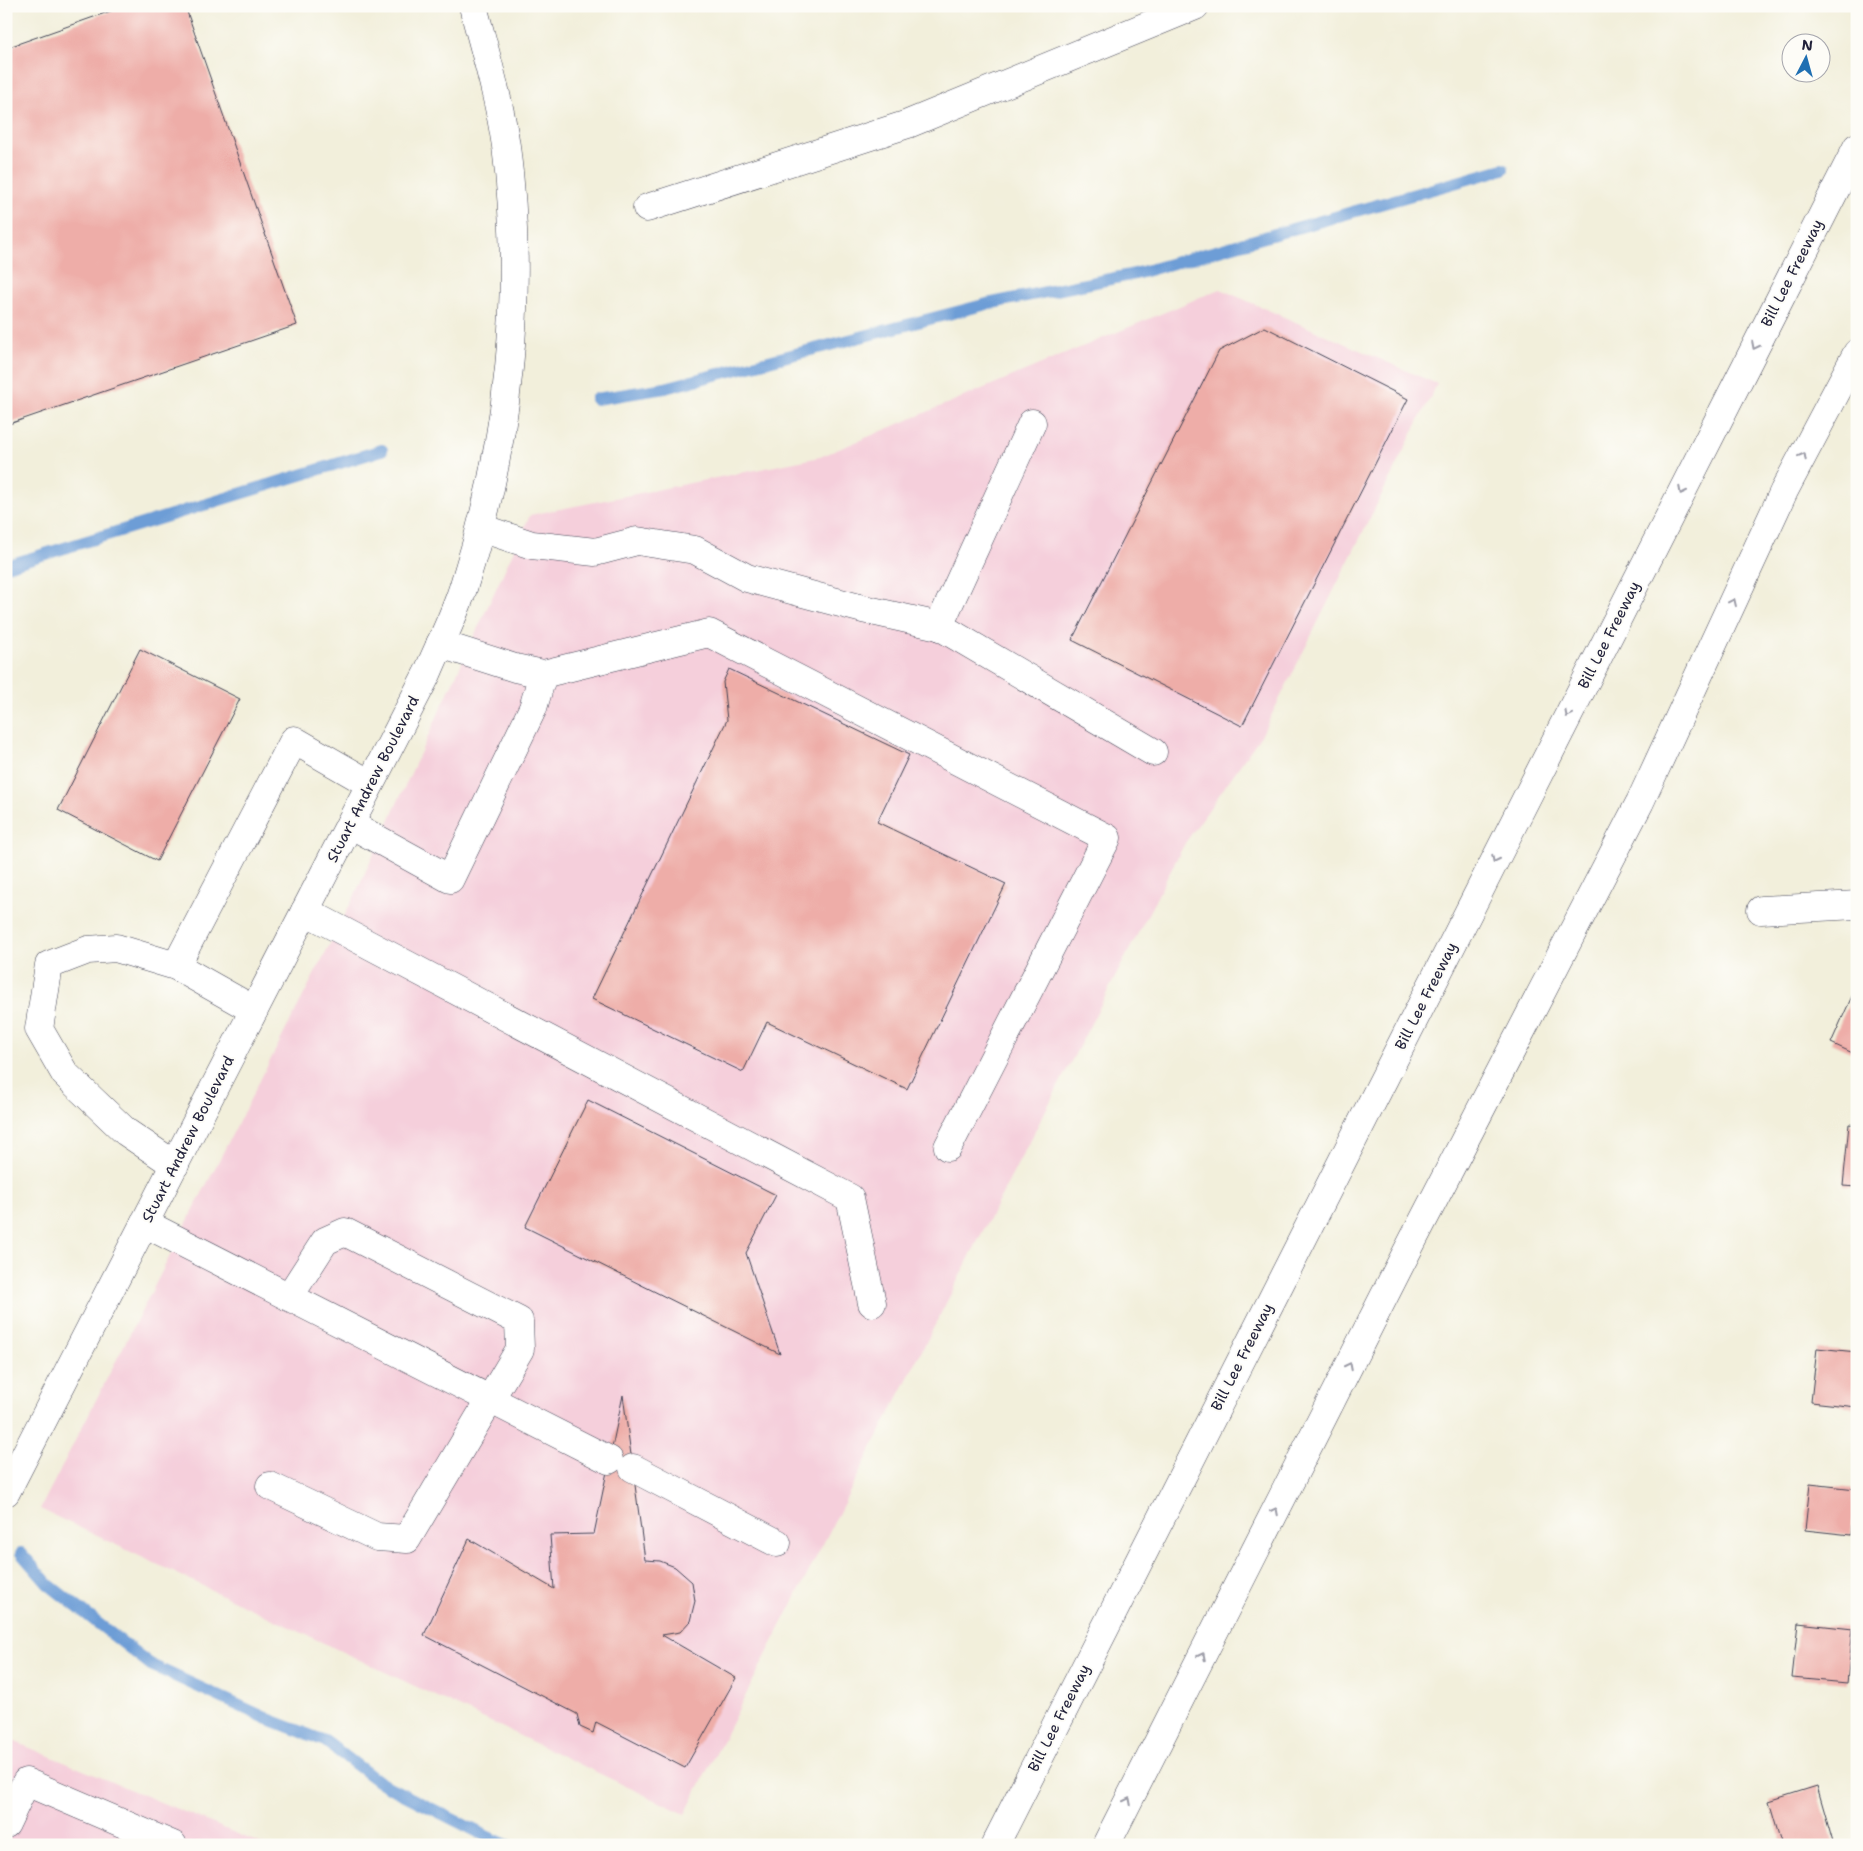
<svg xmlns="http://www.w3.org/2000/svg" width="1863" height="1851" viewBox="0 0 1863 1851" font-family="'Shantell Sans',sans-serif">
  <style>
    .built { fill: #f5cfdb }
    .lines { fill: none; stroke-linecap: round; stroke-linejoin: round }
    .stream { stroke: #6d9dd6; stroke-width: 12 }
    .building { fill: #eeada8 }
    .minor-casing { stroke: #414153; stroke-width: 29 }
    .highway-casing { stroke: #414153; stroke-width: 29 }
    .minor { stroke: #fff; stroke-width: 28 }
    .highway { stroke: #fff; stroke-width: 28 }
    .oneway { stroke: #9c9ca7 }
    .labels { text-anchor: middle; stroke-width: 4; stroke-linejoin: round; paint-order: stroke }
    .street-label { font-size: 15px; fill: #22223b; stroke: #fdfcf7 }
  </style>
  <rect width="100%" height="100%" fill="#fdfcf7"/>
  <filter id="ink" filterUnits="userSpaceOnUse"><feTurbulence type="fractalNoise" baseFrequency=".02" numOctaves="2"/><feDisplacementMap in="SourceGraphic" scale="10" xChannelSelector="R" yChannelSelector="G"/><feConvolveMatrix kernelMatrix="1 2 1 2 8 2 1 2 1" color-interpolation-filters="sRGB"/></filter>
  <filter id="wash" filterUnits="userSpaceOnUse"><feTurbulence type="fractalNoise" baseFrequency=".0096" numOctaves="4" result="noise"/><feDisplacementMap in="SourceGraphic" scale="20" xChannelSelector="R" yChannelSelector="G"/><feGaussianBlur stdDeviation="1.12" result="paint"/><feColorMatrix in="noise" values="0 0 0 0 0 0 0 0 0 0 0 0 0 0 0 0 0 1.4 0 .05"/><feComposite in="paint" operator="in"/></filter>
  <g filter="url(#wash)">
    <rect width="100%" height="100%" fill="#f2efdb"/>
    <g class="built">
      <path d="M1220 289 1437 384 1262 734 1185 843 986 1225 685 1814 40 1509 352 901 530 515 820 457Z"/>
      <path d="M6 1738 264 1845H6Z"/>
    </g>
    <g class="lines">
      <g class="stream">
        <path d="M596 399 665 388 987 304 1135 274 1503 169"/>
        <path d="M6 566 382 450"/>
        <path d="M21 1553 48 1584 151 1665 268 1719 325 1741 379 1782 488 1837 507 1845"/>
      </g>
    </g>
    <g id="blocks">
      <g class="building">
        <path d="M125 6H185L297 325 9 424 6 416V48Z"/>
        <path d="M1265 327 1408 399 1242 726 1072 640 1219 351Z"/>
        <path d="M140 649 240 699 157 861 58 810Z"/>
        <path d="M729 669 909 755 877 822 1006 884 907 1089 767 1022 743 1072 592 999 727 720 723 682Z"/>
        <path d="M1857 985V1055L1831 1043Z"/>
        <path d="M588 1100 776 1195 746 1253 780 1354 525 1227Z"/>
        <path d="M1849 1124 1857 1125V1187L1843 1186Z"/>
        <path d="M1817 1348 1857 1352V1407L1811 1402Z"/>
        <path d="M623 1395 645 1560 660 1561 675 1567 692 1582 695 1601 690 1621 680 1632 662 1635 736 1678 685 1768 596 1722 593 1733 580 1727 577 1714 424 1635 469 1539 554 1589 550 1535 594 1534Z"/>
        <path d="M1810 1484 1856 1489 1851 1535 1805 1530Z"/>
        <path d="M1798 1623 1853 1629 1847 1683 1792 1678Z"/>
        <path d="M1817 1786 1834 1845H1782L1769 1801Z"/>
      </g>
    </g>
  </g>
  <g filter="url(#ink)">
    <use href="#blocks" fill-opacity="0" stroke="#414153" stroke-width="1"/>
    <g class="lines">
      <g class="minor-casing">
        <g id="minor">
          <path d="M647 208 908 124 1195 6"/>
          <path d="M481 528 532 545 595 552 637 541 695 550 747 578 863 609 939 626 1153 752"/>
          <path d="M939 626 1032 423"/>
          <path d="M440 644 515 668 543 674 709 633 1107 838 948 1147"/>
          <path d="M350 824 450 879 533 708 543 674"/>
          <path d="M1761 910 1857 905"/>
          <path d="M305 911 850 1198 872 1303"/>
          <path d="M176 966 294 740 370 784"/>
          <path d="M175 1165 126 1132 65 1074 39 1029 49 965 88 950 116 948 176 966 254 1010"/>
          <path d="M144 1223 609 1460"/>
          <path d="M633 1468 777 1543"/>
          <path d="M270 1486 377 1537 407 1539 520 1349 519 1321 345 1232 325 1241 289 1297"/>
          <path d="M6 1492 428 672C440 643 455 615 464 585 509 444 525 293 506 146 499 98 485 52 473 6"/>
          <path d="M6 1824 26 1782 173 1845"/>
        </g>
      </g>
      <g class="highway-casing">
        <g id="highway">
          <path d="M995 1845 1857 147"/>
          <path d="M1106 1845 1399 1267 1640 802 1784 491 1857 353"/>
        </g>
      </g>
      <use href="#minor" class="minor"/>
      <use href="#highway" class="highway"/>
    </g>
    <defs><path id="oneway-chevron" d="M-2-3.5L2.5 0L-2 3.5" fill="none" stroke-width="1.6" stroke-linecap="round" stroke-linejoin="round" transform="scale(1.25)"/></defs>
    <g class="oneway">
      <use href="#oneway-chevron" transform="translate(1755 346) rotate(117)"/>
      <use href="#oneway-chevron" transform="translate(1803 456) rotate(-62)"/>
      <use href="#oneway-chevron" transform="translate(1682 491) rotate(117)"/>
      <use href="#oneway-chevron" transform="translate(1733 602) rotate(-65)"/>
      <use href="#oneway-chevron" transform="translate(1568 714) rotate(117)"/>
      <use href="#oneway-chevron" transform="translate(1495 859) rotate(117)"/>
      <use href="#oneway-chevron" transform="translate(1349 1366) rotate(-63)"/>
      <use href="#oneway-chevron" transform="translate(1275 1511) rotate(-63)"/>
      <use href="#oneway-chevron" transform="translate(1202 1656) rotate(-63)"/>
      <use href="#oneway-chevron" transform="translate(1128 1801) rotate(-63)"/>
    </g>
  </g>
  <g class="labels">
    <g class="street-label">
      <text transform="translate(1792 273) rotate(-63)" y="5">Bill Lee Freeway</text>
      <text transform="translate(1609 635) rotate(-63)" y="5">Bill Lee Freeway</text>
      <text transform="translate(373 779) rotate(-63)" y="5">Stuart Andrew Boulevard</text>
      <text transform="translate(1426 996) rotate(-63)" y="5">Bill Lee Freeway</text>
      <text transform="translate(188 1139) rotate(-63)" y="5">Stuart Andrew Boulevard</text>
      <text transform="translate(1242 1357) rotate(-63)" y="5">Bill Lee Freeway</text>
      <text transform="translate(1059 1718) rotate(-63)" y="5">Bill Lee Freeway</text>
    </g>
  </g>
  <rect width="1863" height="1851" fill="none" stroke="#fdfcf7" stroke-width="25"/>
  <g transform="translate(1806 58) rotate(6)"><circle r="24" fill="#fdfcf7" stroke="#a5a5ac"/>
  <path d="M0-4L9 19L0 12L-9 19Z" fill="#1f6fb2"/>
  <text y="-8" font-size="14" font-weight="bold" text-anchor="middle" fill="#22223b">N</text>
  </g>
</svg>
